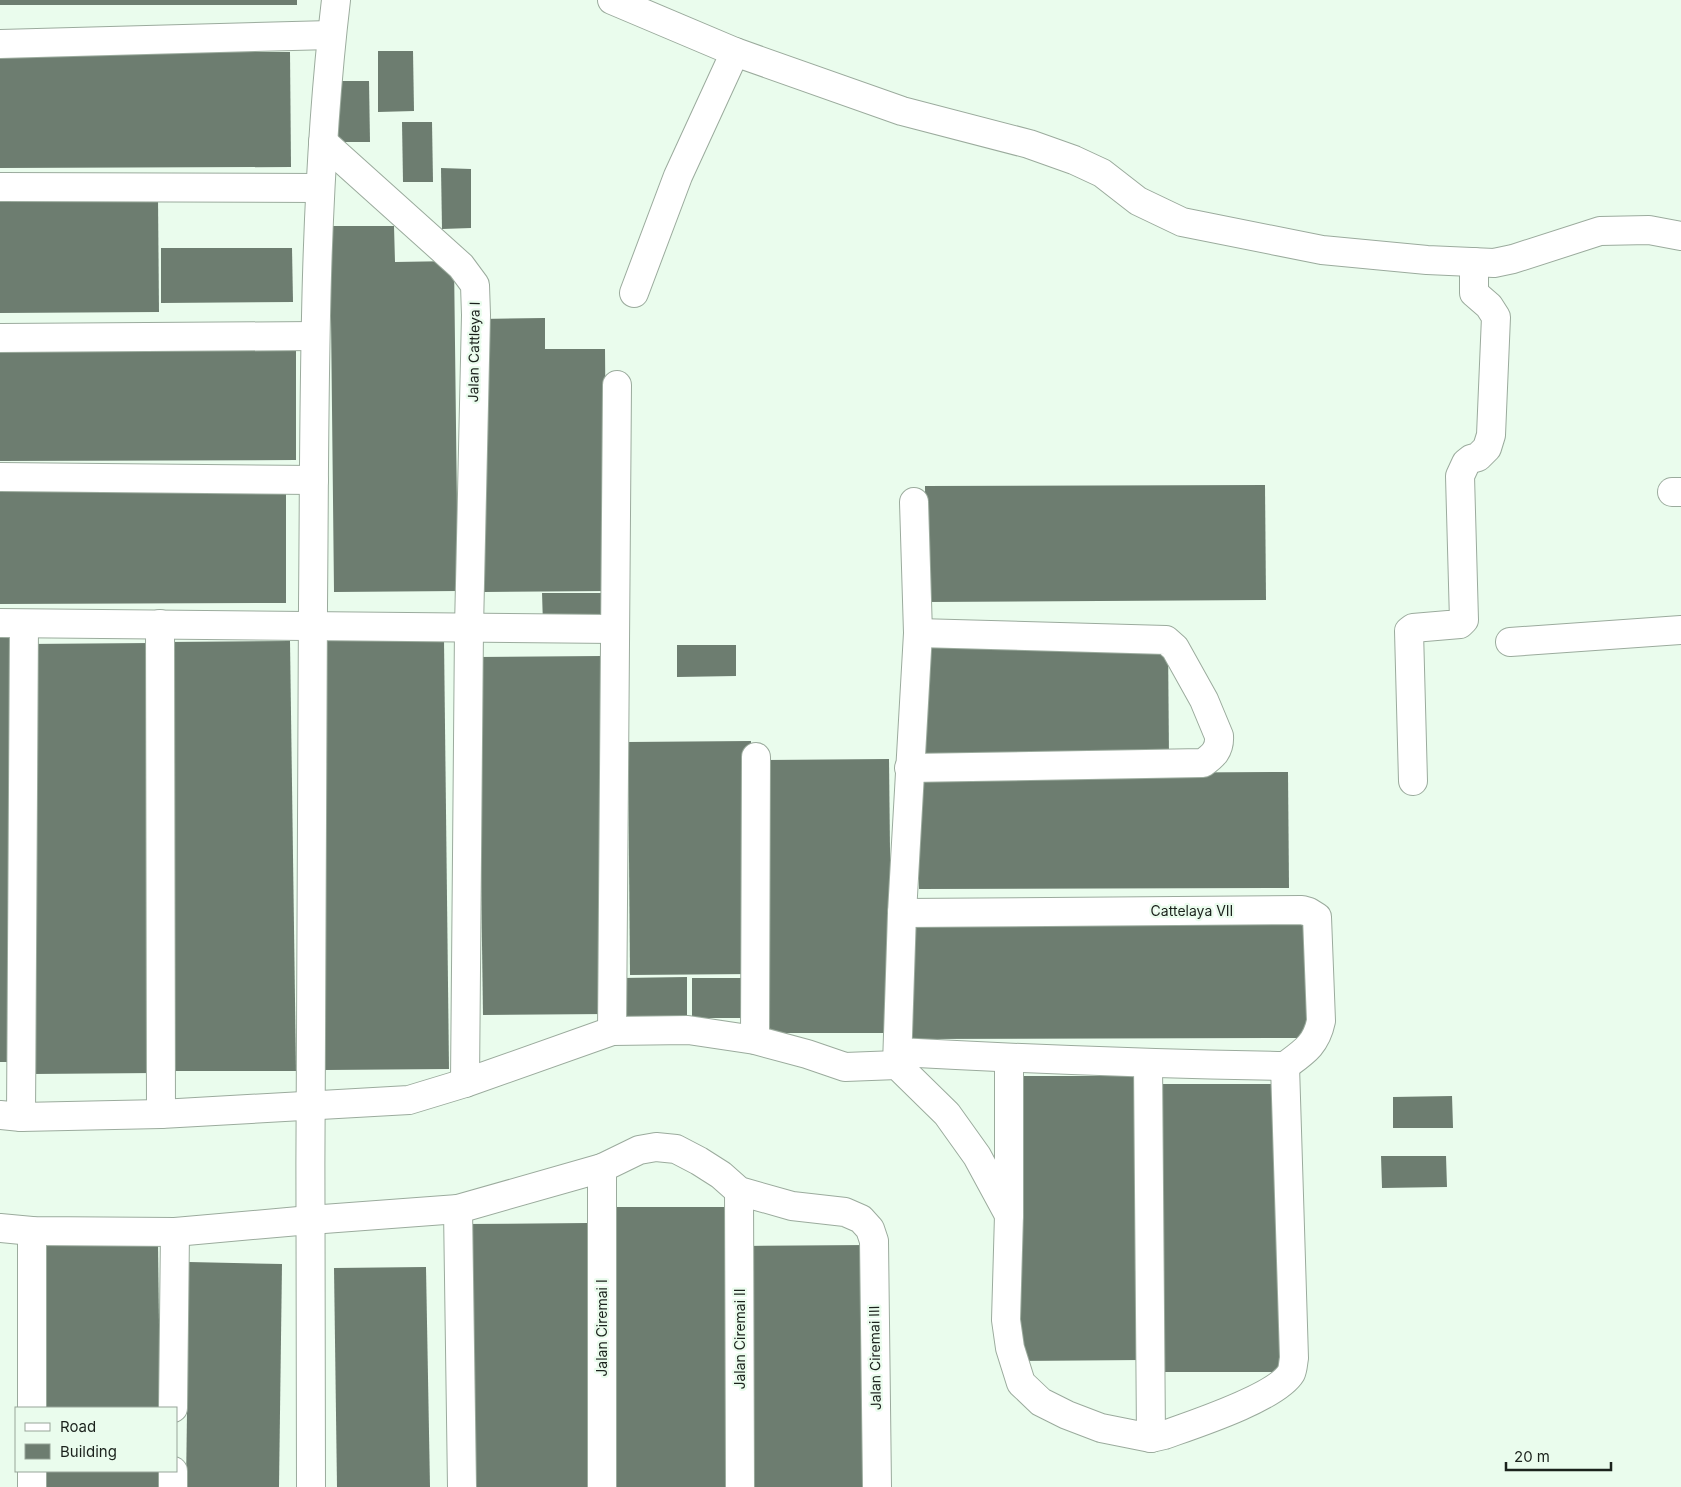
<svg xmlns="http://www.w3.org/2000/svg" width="1681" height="1487" viewBox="0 0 1681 1487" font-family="Inter,sans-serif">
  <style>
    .building { fill: #6d7d70 }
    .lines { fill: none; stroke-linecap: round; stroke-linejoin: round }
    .minor-casing { stroke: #9bab9d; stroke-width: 30 }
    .minor { stroke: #fff; stroke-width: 28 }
    .labels { text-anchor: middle; stroke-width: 4.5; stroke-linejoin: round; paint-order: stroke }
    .street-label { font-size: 14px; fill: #1b221c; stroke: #eafced }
  </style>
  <rect width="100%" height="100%" fill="#eafced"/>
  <g class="building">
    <rect x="0" y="0" width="297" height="5"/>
    <path d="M378 51H413L414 111 378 112Z"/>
    <path d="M290 52 291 167 0 168V53Z"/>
    <path d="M332 81H369L370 142H333Z"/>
    <path d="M402 122H432L433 182H403Z"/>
    <path d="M441 168 471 169V228L442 229Z"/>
    <path d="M0 197 158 198 159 312 0 313Z"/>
    <path d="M330 226H394L395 262 454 261 458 591 334 592Z"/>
    <path d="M161 248H292L293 302 161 303Z"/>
    <path d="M545 318V349H605L607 591 483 592 480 319Z"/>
    <path d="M296 345V460L0 461V346Z"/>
    <path d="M1265 485 1266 600 926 602 925 486Z"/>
    <path d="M286 488V603L0 604V489Z"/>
    <path d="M542 593H606L607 625H543Z"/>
    <path d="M0 632H14L19 1062H0Z"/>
    <path d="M320 640H444L449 1069 325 1070Z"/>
    <path d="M290 641 296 1071H172L167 642Z"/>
    <path d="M1168 642 1169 758H924L923 643Z"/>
    <path d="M151 643 155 1073 32 1074 27 644Z"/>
    <path d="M677 645H736V676L677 677Z"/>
    <path d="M602 656 607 1014 483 1015 478 657Z"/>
    <path d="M751 741 754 974 630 975 628 742Z"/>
    <path d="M889 759 892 1033H769L766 760Z"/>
    <path d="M1288 772 1289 888 919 889 918 774Z"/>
    <path d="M1309 923 1310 1038 910 1039V924Z"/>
    <path d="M687 977V1018H623L622 978Z"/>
    <rect x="692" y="978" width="59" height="40"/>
    <path d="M1014 1076H1137L1141 1360 1017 1361Z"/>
    <path d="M1155 1084H1279L1282 1372H1159Z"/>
    <path d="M1452 1096 1453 1128H1393V1097Z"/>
    <path d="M1381 1156H1446L1447 1187 1382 1188Z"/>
    <path d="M607 1207H731L734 1487H610Z"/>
    <path d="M588 1223 591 1487H468L465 1224Z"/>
    <path d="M158 1244 160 1408H36L34 1245Z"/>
    <path d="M868 1245 870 1487H747L744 1246Z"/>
    <path d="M189 1262 282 1264 279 1487H186Z"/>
    <path d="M426 1267 430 1487H337L334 1268Z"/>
    <path d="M37 1471H161V1487H38Z"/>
  </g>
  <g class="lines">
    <g class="minor-casing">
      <g id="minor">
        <path d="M612 0 735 52 902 111 1029 144 1074 160 1102 173 1138 201 1182 222 1322 250 1427 260 1494 263 1513 259 1600 231 1649 230 1681 236"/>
        <path d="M0 44 331 35"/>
        <path d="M323 142 461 266 475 285 476 315 469 628 465 1083"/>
        <path d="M0 187 320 188"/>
        <path d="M634 293 678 176 735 52"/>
        <path d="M0 338 315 336"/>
        <path d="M0 477 314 480"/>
        <path d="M1672 492H1681"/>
        <path d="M0 623 615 629"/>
        <path d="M160 624 161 1114"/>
        <path d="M1510 642 1681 630"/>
        <path d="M909 768 1203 763C1213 756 1220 750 1219 736L1204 700 1175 648 1166 640 918 633"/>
        <path d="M1413 781 1409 631 1413 628 1460 624 1464 620 1460 476 1466 463 1471 459 1478 457 1487 448 1491 435 1496 317 1489 306 1474 293V262"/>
        <path d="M902 913 1302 910 1309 912 1317 917 1321 1021C1316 1045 1304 1052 1285 1066"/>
        <path d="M612 1031 617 385"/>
        <path d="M755 1040 756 757"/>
        <path d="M898 1052C1027 1059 1156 1064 1285 1066"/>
        <path d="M1009 1058V1215L1006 1320 1010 1348 1021 1383 1041 1402 1067 1415 1101 1428 1151 1438 1164 1435C1192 1425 1276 1398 1291 1373 1293 1369 1293 1363 1294 1358L1285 1066"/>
        <path d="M1148 1063 1151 1438"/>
        <path d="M897 1065 902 913 918 633 914 502"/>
        <path d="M0 1115 21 1117 161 1114 409 1100 465 1083 612 1031 688 1030 755 1040 807 1054 845 1067 897 1065 947 1114 977 1156 1009 1215"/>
        <path d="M21 1117 24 624"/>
        <path d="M739 1191 740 1487"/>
        <path d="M458 1209 462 1487"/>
        <path d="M0 1228 32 1231 175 1232 310 1220 458 1209 602 1168 639 1150 656 1147 676 1149 699 1161 721 1175 739 1191 792 1206 845 1212 861 1219 870 1229 874 1241 877 1487"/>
        <path d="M32 1231V1408"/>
        <path d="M173 1408 175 1232"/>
        <path d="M32 1471V1487"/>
        <path d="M173 1487V1471"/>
        <path d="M311 1487C310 1193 310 899 313 605 315 403 312 201 336 0"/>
        <path d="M602 1487V1168"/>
      </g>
    </g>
    <use href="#minor" class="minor"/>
  </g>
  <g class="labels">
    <g class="street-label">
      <text transform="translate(474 352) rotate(-89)" y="5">Jalan Cattleya I</text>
      <text x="1192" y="916">Cattelaya VII</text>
      <text transform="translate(602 1328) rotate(-90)" y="5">Jalan Ciremai I</text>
      <text transform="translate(740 1339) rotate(-90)" y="5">Jalan Ciremai II</text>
      <text transform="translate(875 1358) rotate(-91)" y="5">Jalan Ciremai III</text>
    </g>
  </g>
  <rect x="15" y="1407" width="162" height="65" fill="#eafced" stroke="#97a599"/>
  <rect x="25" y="1423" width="25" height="8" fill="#ffffff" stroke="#97a599"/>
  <text x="60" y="1432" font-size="15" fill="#1b221c">Road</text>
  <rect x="25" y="1444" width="25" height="15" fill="#6d7d70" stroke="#97a599"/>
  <text x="60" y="1457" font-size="15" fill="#1b221c">Building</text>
  <path d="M1506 1462v8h105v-8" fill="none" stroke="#1b221c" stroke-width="2.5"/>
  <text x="1514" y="1462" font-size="15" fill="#1b221c" stroke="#eafced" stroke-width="4" paint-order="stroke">20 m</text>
</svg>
